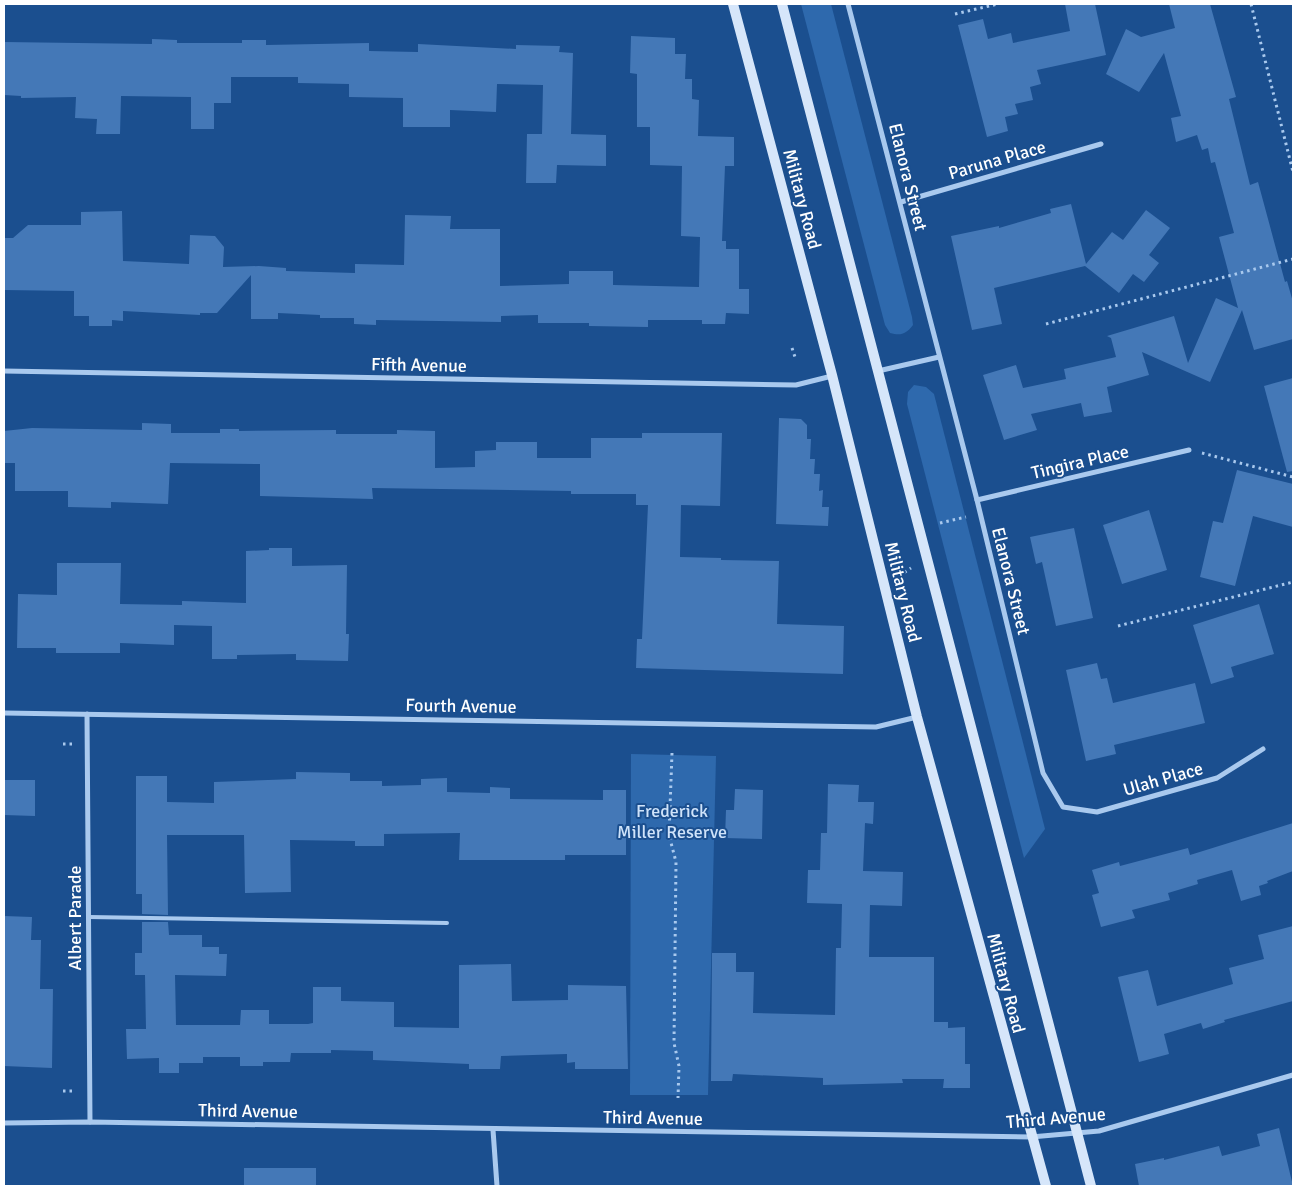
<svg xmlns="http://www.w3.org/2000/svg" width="1297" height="1190" viewBox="0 0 1297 1190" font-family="Signika,sans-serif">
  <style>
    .green { fill: #2e69ad }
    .building { fill: #4478b7 }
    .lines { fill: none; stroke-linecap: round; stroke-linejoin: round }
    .path { stroke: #a9c9ee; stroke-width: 3; stroke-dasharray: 2.5 4; stroke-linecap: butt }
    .lane { stroke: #a9c9ee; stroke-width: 4 }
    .street { stroke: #a9c9ee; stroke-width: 5 }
    .secondary { stroke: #d6e6fa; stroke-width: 10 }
    .labels { text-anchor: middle; stroke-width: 4; stroke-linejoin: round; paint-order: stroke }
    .street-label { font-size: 18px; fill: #fff; stroke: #1b4f8f }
    .park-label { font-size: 18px; fill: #cfe3fa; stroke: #1b4f8f }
  </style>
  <rect width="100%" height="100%" fill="#1b4f8f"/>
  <g class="green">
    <path d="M801 4H831L912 317 913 325C906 334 901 336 890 333L885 325Z"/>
    <path d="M914 385 926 387 934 394 1045 829 1024 858 907 404 908 392Z"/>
    <path d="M631 754 716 756 708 1095H630Z"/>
  </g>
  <g class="building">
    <path d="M1065 4H1095L1106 55 1037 70 1041 84 1030 87 1033 100 1015 104 1018 114 1005 117 1008 131 987 137 958 25 983 19 988 39 1011 33 1013 43 1070 31Z"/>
    <path d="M1169 4H1210L1236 97 1229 99 1250 185 1258 182 1285 282 1287 281 1293 302V339L1254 350 1242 310 1210 382 1142 352 1149 375 1107 387 1112 412 1084 417 1081 403 1031 414 1037 430 1004 440 983 375 1016 365 1023 388 1066 379 1064 369 1116 357 1111 338 1107 336 1174 316 1188 363 1216 298 1238 308 1219 237 1234 233 1215 162 1211 163 1208 148 1202 150 1197 135 1176 142 1171 118 1181 116 1164 53 1139 92 1106 74 1126 29 1141 37 1175 28Z"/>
    <path d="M631 36 675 38V54H686L685 79H692V99L699 100 698 136 734 137V166H725L722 241H726V249H739V289H749V314L726 313 725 324H702V320H648V327L589 326V323H538V315L501 316V322L376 320V325L354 324V318H320V315L278 313V319H251V275L217 313H200V315L123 311V321L112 320V326H89V316H74V291L4 290V238H13L28 225H81V212L122 211 123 261 189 264 190 235 215 236 224 247 223 267 259 266 286 268V271L355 273V264L404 265 405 215 451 216 450 229H500V286L569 284V271H613V285L699 287 700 237 681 236 682 166 650 165V127H637V74L630 73Z"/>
    <path d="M152 39 177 40V43H242V40H266V45L369 43V51L418 52V44L516 49V45L560 46 559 52 573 53 571 134 606 135V166L557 165 556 183H526L527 134H542L543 85 497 84 496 112 450 110V127H403V98L349 97V84L298 83V77H231V103H214V129H191V97L121 96 120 134H96L97 119 75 118 76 97 21 98V96L4 95V42L152 44Z"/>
    <path d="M1071 204 1086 264 1112 232 1123 240 1146 210 1170 228 1149 255 1159 263 1144 282 1133 274 1119 293 1085 266 994 288 1002 324 972 330 951 236 999 226V228L1051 213 1050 209Z"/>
    <path d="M1293 378V471L1287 472 1264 386Z"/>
    <path d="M779 418 801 419 807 425V439H811L810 459H815L814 474H820L819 491 823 490 822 507H829L828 526 776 524Z"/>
    <path d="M142 423 171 424V433H220V429H239V431L336 430V434H397V430L435 431V468L475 467V451L496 450V442H537V458H591V438H642V433H722L720 506 681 505 680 557 721 558V560L779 561 777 624 844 626 843 674 636 668 637 639H642L648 505H636V494H571V491L372 488 373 499 260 496V464L170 463 168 504 111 502V508L68 507V491H15V463H4V431L32 428 142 430Z"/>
    <path d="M1237 470 1293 484V527L1253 516 1235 586 1200 577 1213 521 1223 523Z"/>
    <path d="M1149 510 1167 570 1122 584 1103 525Z"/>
    <path d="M1074 528 1093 618 1056 626 1042 562 1036 564 1030 537Z"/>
    <path d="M269 548H292V566L347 565 346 634H349L348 661 296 660V654L237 655V659H212V626L174 625V645L120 643V653H56V648H17L18 594 57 595V563H121L120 604 182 605V601L246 603V551L269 550Z"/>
    <path d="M1259 604 1274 654 1231 667 1234 677 1211 684 1193 625Z"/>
    <path d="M1097 663 1101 679 1107 678 1113 703 1195 683 1205 723 1114 745 1116 754 1086 761 1066 670Z"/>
    <path d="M296 772 350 773V781H382V786L421 785V779L447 778V792L490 793V787L510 788V799L603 800V790H626V855H565V860H459L460 833 384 834V846H355V841L290 840 291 892 245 893 244 835H167L168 915 142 914V894H136V776H167V802L214 803V782L296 779Z"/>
    <path d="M4 780H35V816L4 815Z"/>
    <path d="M828 784 859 785 858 802H874L873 824 865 823 863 871 903 872 902 906 870 905 869 957H934V1022H948V1028L965 1027V1064H970V1088H943L944 1079H902L903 1083 823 1085V1078L733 1074 732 1081H711L712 953H736V972H754L753 1013 835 1015 836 948H841L842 904 807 903 808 870H820L821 833H827Z"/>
    <path d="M735 789 763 790 762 839 725 838 726 810H734Z"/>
    <path d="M1293 823V871L1267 881 1268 883 1259 886 1261 895 1241 901 1232 870 1197 880 1198 884 1168 893 1170 900 1132 910 1135 918 1101 927 1092 895 1099 893 1092 870 1119 862 1120 866 1188 848 1190 855Z"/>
    <path d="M4 916 32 917 31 940H41L40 989H53L52 1068 4 1066Z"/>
    <path d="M142 922H168L169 935H202V947H219V954H227L226 976 175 975 176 1025H240L241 1010H269V1024H308L313 1023V987H341V1001L394 1002V1027L459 1028V965L511 964 512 1001 568 1000V985L626 986 628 1069H575V1062L567 1063V1054L501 1056 500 1069H469V1064L373 1060V1051L331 1050V1053H291L290 1062H263V1066H240V1057H203V1063H179V1073H159V1058L127 1059 126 1029H146L145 975H135V953H142Z"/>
    <path d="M1293 926V1001L1224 1020 1225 1022 1203 1029 1201 1023 1164 1034 1169 1054 1139 1062 1118 977 1148 970 1157 1006 1233 984 1229 968 1264 959 1258 935Z"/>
    <path d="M1279 1128 1293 1186H1139L1135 1164 1164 1158V1160L1219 1146 1222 1156 1260 1146 1257 1134Z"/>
    <rect x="244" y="1168" width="72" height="18"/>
  </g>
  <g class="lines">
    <g class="path">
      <path d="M1251 4 1293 172"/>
      <path d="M955 14 998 4"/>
      <path d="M1046 324 1293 259"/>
      <path d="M792 348 796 360"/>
      <path d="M1202 453 1293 477"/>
      <path d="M940 523 966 517"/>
      <path d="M899 576 911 568"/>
      <path d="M1118 626 1293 582"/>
      <path d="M63 744H75"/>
      <path d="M672 753 669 835 676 862 674 1043 679 1066 678 1098"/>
      <path d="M63 1091H75"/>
    </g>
    <path class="lane" d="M89 917 447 923"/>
    <g class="street">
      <path d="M848 4 977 500 1043 773 1063 807 1097 812 1217 778 1263 749"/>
      <path d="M901 202 1101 144"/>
      <path d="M4 371 796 385 832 376"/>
      <path d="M878 371 939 357"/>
      <path d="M977 500 1189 450"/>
      <path d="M4 713 876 727 917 717"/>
      <path d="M87 714 90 1122"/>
      <path d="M4 1123 90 1122 1031 1137 1099 1131 1293 1075"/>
      <path d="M493 1130 497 1186"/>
    </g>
    <g class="secondary">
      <path d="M733 4 832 375 917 717 1046 1186"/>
      <path d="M782 4 1091 1186"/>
    </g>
  </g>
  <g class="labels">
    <g class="street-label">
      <text transform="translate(997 160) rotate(-16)" y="6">Paruna Place</text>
      <text transform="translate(908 177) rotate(76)" y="6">Elanora Street</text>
      <text transform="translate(802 199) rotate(75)" y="6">Military Road</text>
      <text transform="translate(419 365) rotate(1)" y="6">Fifth Avenue</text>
      <text transform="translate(1080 462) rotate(-13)" y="6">Tingira Place</text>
      <text transform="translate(1011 581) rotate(76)" y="6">Elanora Street</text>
      <text transform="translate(903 592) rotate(76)" y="6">Military Road</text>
      <text transform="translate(461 706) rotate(1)" y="6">Fourth Avenue</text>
      <text transform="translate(1163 779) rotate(-16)" y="6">Ulah Place</text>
      <text transform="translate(75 918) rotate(-90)" y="6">Albert Parade</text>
      <text transform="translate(1006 983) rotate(75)" y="6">Military Road</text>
      <text transform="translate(248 1111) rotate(1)" y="6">Third Avenue</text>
      <text transform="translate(653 1118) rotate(1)" y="6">Third Avenue</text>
      <text transform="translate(1056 1118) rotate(-5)" y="6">Third Avenue</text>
    </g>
    <g class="park-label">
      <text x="672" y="817">Frederick<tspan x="672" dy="21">Miller Reserve</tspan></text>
    </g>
  </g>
  <rect width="1297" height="1190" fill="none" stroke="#ffffff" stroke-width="10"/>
</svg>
